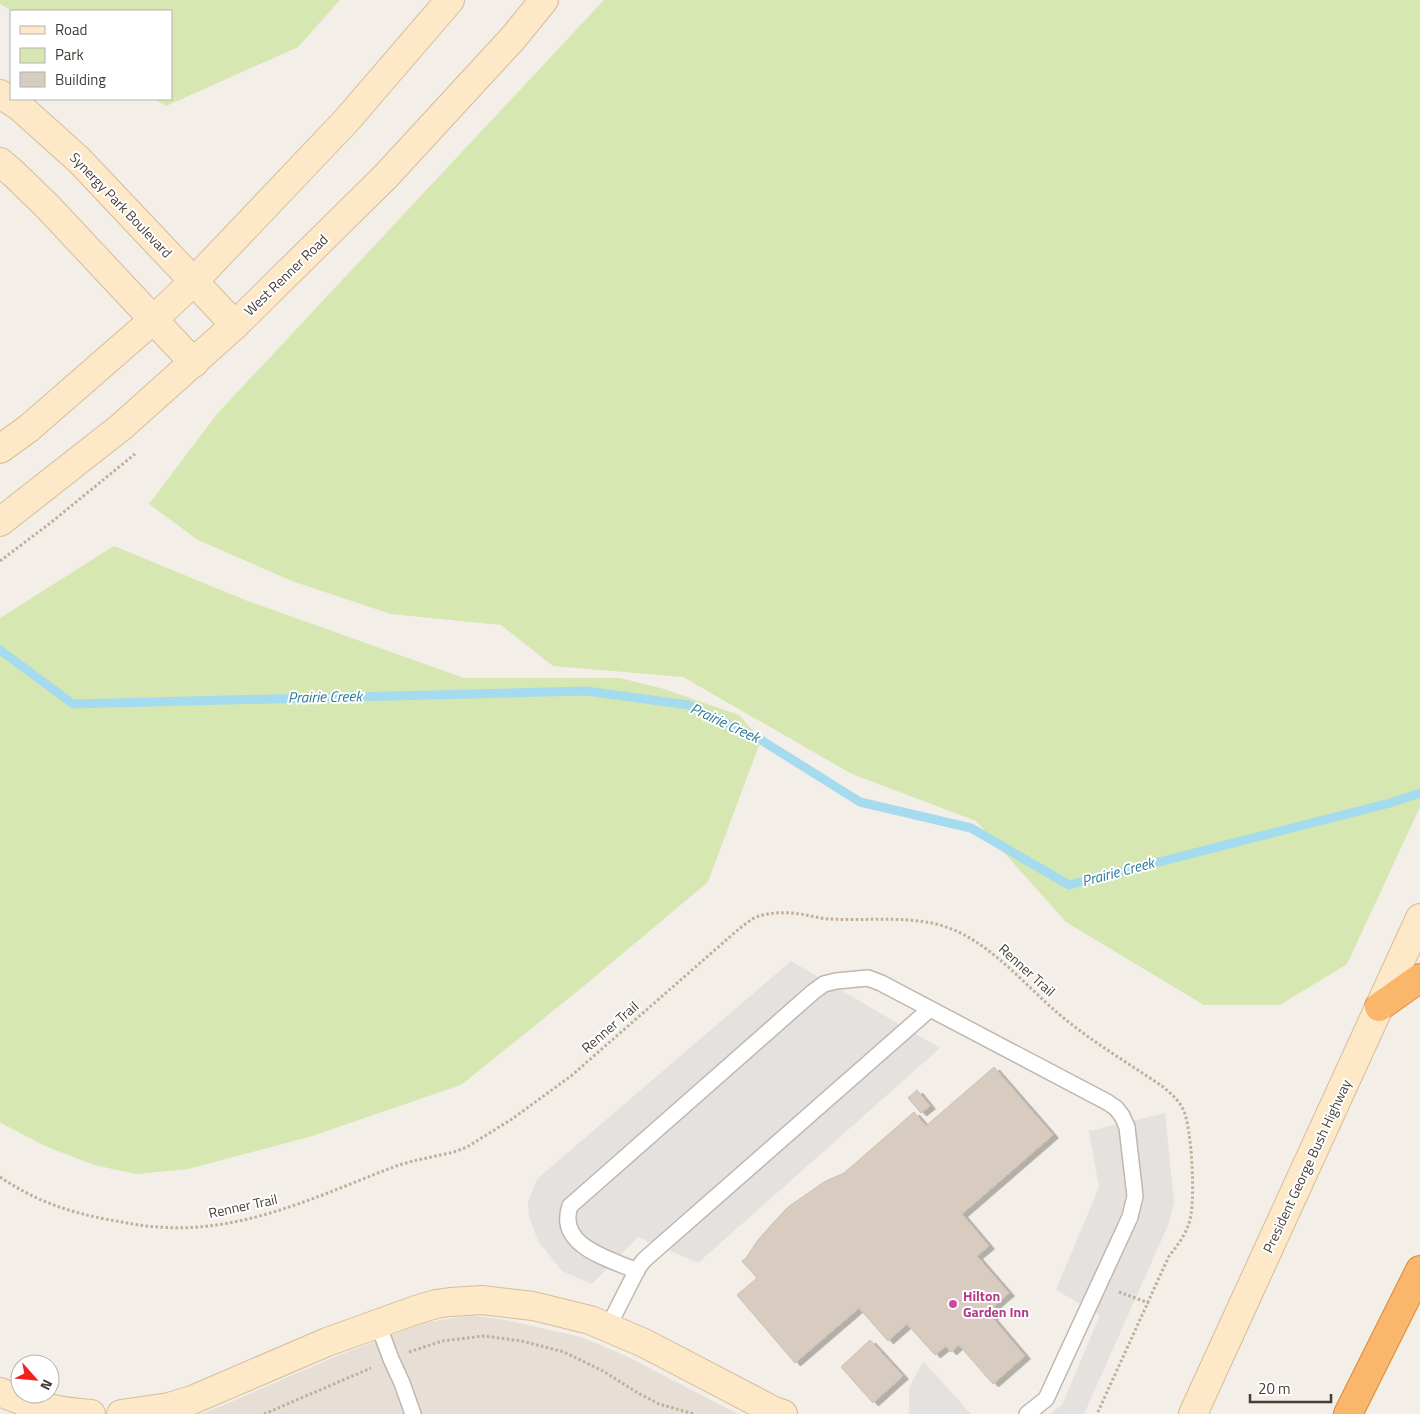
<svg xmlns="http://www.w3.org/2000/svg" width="1420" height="1414" viewBox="0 0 1420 1414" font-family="'Titillium Web',sans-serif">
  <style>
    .residential { fill: #e7dfd5 }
    .green { fill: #d6e7b1 }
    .parking { fill: #e4e1df }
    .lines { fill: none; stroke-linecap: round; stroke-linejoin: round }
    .stream { stroke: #a5dbef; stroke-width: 9 }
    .building { fill: #d8cbc0; stroke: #cfbfb0; filter: url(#shadow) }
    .lane-casing { stroke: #c1b7ad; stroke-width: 18 }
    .secondary-casing { stroke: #d5bd9a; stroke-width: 30 }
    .highway-casing { stroke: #da893b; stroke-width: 30 }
    .path { stroke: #c0ae9b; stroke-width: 3; stroke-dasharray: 2.5 2.5; stroke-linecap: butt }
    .lane { stroke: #fff; stroke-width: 15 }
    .secondary { stroke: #fde9c7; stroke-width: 28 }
    .highway { stroke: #fab76b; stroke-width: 28 }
    .hotel-dot { fill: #d1479c; stroke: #fff; stroke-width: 2 }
    .labels { text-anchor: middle; stroke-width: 4; stroke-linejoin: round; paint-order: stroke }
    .street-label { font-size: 14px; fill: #463e36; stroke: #fff }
    .hotel-label { font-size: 14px; font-weight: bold; fill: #b23c85; stroke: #fff; text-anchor: start }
    .water-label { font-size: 15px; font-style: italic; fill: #2d7a98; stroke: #fff }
  </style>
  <defs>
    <filter id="shadow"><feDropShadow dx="5.5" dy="3" stdDeviation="0" flood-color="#0004"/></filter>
  </defs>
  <rect width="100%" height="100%" fill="#f3eee7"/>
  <path class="residential" d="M465 1316H478L506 1320 581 1337 626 1356 738 1414H200L219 1407 334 1357 424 1323Z"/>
  <g class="green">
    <path d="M0 0H340L298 47 166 106 154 99H171V11H12L0 4Z"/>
    <path d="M604 0H1420V807L1347 964 1280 1005H1204L1066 922 976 821 852 774 683 677 553 666 501 625 391 614 292 581 198 540 149 504 217 414Z"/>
    <path d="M114 546 245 600 464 678H620L664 689 739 715 761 740 708 882 579 990 461 1085 309 1137 188 1169 136 1174 94 1165 45 1146 1 1123 0 1122V618Z"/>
  </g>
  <g class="parking">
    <path d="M791 961 940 1048 698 1263 638 1237 592 1284 562 1271 538 1241 529 1216 528 1201 538 1178Z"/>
    <path d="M1165 1113 1174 1202 1169 1223 1084 1414H1049L1062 1405 1100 1315 1056 1290 1099 1187 1089 1131Z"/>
    <path d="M923 1362H924L971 1414H909V1388Z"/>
  </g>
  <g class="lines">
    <path class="stream" d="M0 650 73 704 586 691 689 705 761 740 860 802 971 828 1069 885 1390 803 1420 793"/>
  </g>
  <g class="building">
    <path d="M994 1067 1053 1135 962 1214 989 1246 977 1256 1009 1293 994 1306 998 1311 992 1317 1025 1356 993 1384 959 1345 951 1352 946 1346 935 1355 907 1324 888 1341 859 1308 795 1363 737 1295 757 1278 742 1261 746 1258 758 1240 773 1223 788 1207 824 1182 844 1173 914 1112 926 1126Z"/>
    <path d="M917 1090 930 1106 921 1113 908 1098Z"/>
    <path d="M870 1340 903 1376 873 1403 841 1367Z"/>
  </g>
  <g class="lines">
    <g class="lane-casing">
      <g id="lane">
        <path d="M637 1271C610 1259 556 1246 570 1206L813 992 824 984 836 981 868 978 881 983 1107 1102 1116 1108 1122 1116 1127 1127 1135 1196 1130 1217 1046 1399 1027 1414"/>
        <path d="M378 1324 391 1359 402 1383 413 1414"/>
        <path d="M608 1327 638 1268 644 1260 930 1009"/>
      </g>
    </g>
    <g class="secondary-casing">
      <g id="secondary">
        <path d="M0 94 20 107 79 160 235 325"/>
        <path d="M0 162 14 174 47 206 194 363"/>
        <path d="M0 449 29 428 153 320 194 281 346 121 450 0"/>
        <path d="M0 522 121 427 235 325 386 176 514 37 544 0"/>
        <path d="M0 1392C29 1405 59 1412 91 1414"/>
        <path d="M121 1414 169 1407 192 1400 327 1342 416 1310 436 1304 450 1302 482 1300 533 1306 590 1320 644 1343 774 1411 783 1414"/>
        <path d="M1193 1414 1420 918"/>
      </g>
    </g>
    <g class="highway-casing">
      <g id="highway">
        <path d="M1379 1007 1420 978"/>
        <path d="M1348 1414 1420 1270"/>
      </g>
    </g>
    <g class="path">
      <path d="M0 561 49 524 135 454"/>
      <path d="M0 1177C34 1200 65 1211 105 1219 123 1222 140 1226 158 1227 242 1234 320 1195 396 1166L413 1161 454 1152 467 1147 512 1119 571 1076 740 928C746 924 752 918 759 916 772 912 787 912 800 914 810 915 820 919 830 919 865 921 902 916 936 924 986 936 1022 983 1060 1015 1091 1041 1128 1063 1162 1086 1170 1093 1178 1099 1183 1109 1192 1126 1196 1205 1189 1223 1185 1236 1177 1246 1169 1256L1097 1414"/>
      <path d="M1119 1292 1149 1303"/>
      <path d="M409 1352 442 1341 484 1336 522 1341 564 1352 603 1371 638 1393 659 1404 694 1414"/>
      <path d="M264 1414 371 1368"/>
    </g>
    <use href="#lane" class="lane"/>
    <use href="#secondary" class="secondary"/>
    <use href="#highway" class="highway"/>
  </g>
  <circle class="hotel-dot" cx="953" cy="1304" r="5"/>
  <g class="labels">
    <g class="street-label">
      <text transform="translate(121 205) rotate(46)" y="5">Synergy Park Boulevard</text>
      <text transform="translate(286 275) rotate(-44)" y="5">West Renner Road</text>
      <text transform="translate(1027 970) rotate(42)" y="5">Renner Trail</text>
      <text transform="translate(610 1027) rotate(-41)" y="5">Renner Trail</text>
      <text transform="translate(1307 1166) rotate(-65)" y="5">President George Bush Highway</text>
      <text transform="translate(243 1206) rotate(-12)" y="5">Renner Trail</text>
    </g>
    <g class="hotel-label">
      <text x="963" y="1301">Hilton<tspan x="963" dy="16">Garden Inn</tspan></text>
    </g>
    <g class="water-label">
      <text transform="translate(325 697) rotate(-1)" y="5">Prairie Creek</text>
      <text transform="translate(725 723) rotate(25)" y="5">Prairie Creek</text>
      <text transform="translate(1118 872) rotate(-15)" y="5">Prairie Creek</text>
    </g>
  </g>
  <rect x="10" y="10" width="162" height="90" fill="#ffffff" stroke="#b5b2af"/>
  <rect x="20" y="26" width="25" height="8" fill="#fde9c7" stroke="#b5b2af"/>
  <text x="55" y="35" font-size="15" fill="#463e36">Road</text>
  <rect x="20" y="48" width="25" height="15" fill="#d6e7b1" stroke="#b5b2af"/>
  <text x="55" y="60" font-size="15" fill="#463e36">Park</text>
  <rect x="20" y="72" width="25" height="15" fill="#d8cbc0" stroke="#b5b2af"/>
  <text x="55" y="85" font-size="15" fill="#463e36">Building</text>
  <g transform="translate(35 1379) rotate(117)"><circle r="24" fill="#ffffff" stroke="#b5b2af"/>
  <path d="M0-4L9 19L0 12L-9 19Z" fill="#f51f1d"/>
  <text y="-8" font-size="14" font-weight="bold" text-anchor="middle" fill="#463e36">N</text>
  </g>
  <path d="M1250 1394v8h81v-8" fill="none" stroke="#463e36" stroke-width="2.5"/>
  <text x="1258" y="1394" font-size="15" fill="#463e36" stroke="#ffffff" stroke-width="4" paint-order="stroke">20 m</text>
</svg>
